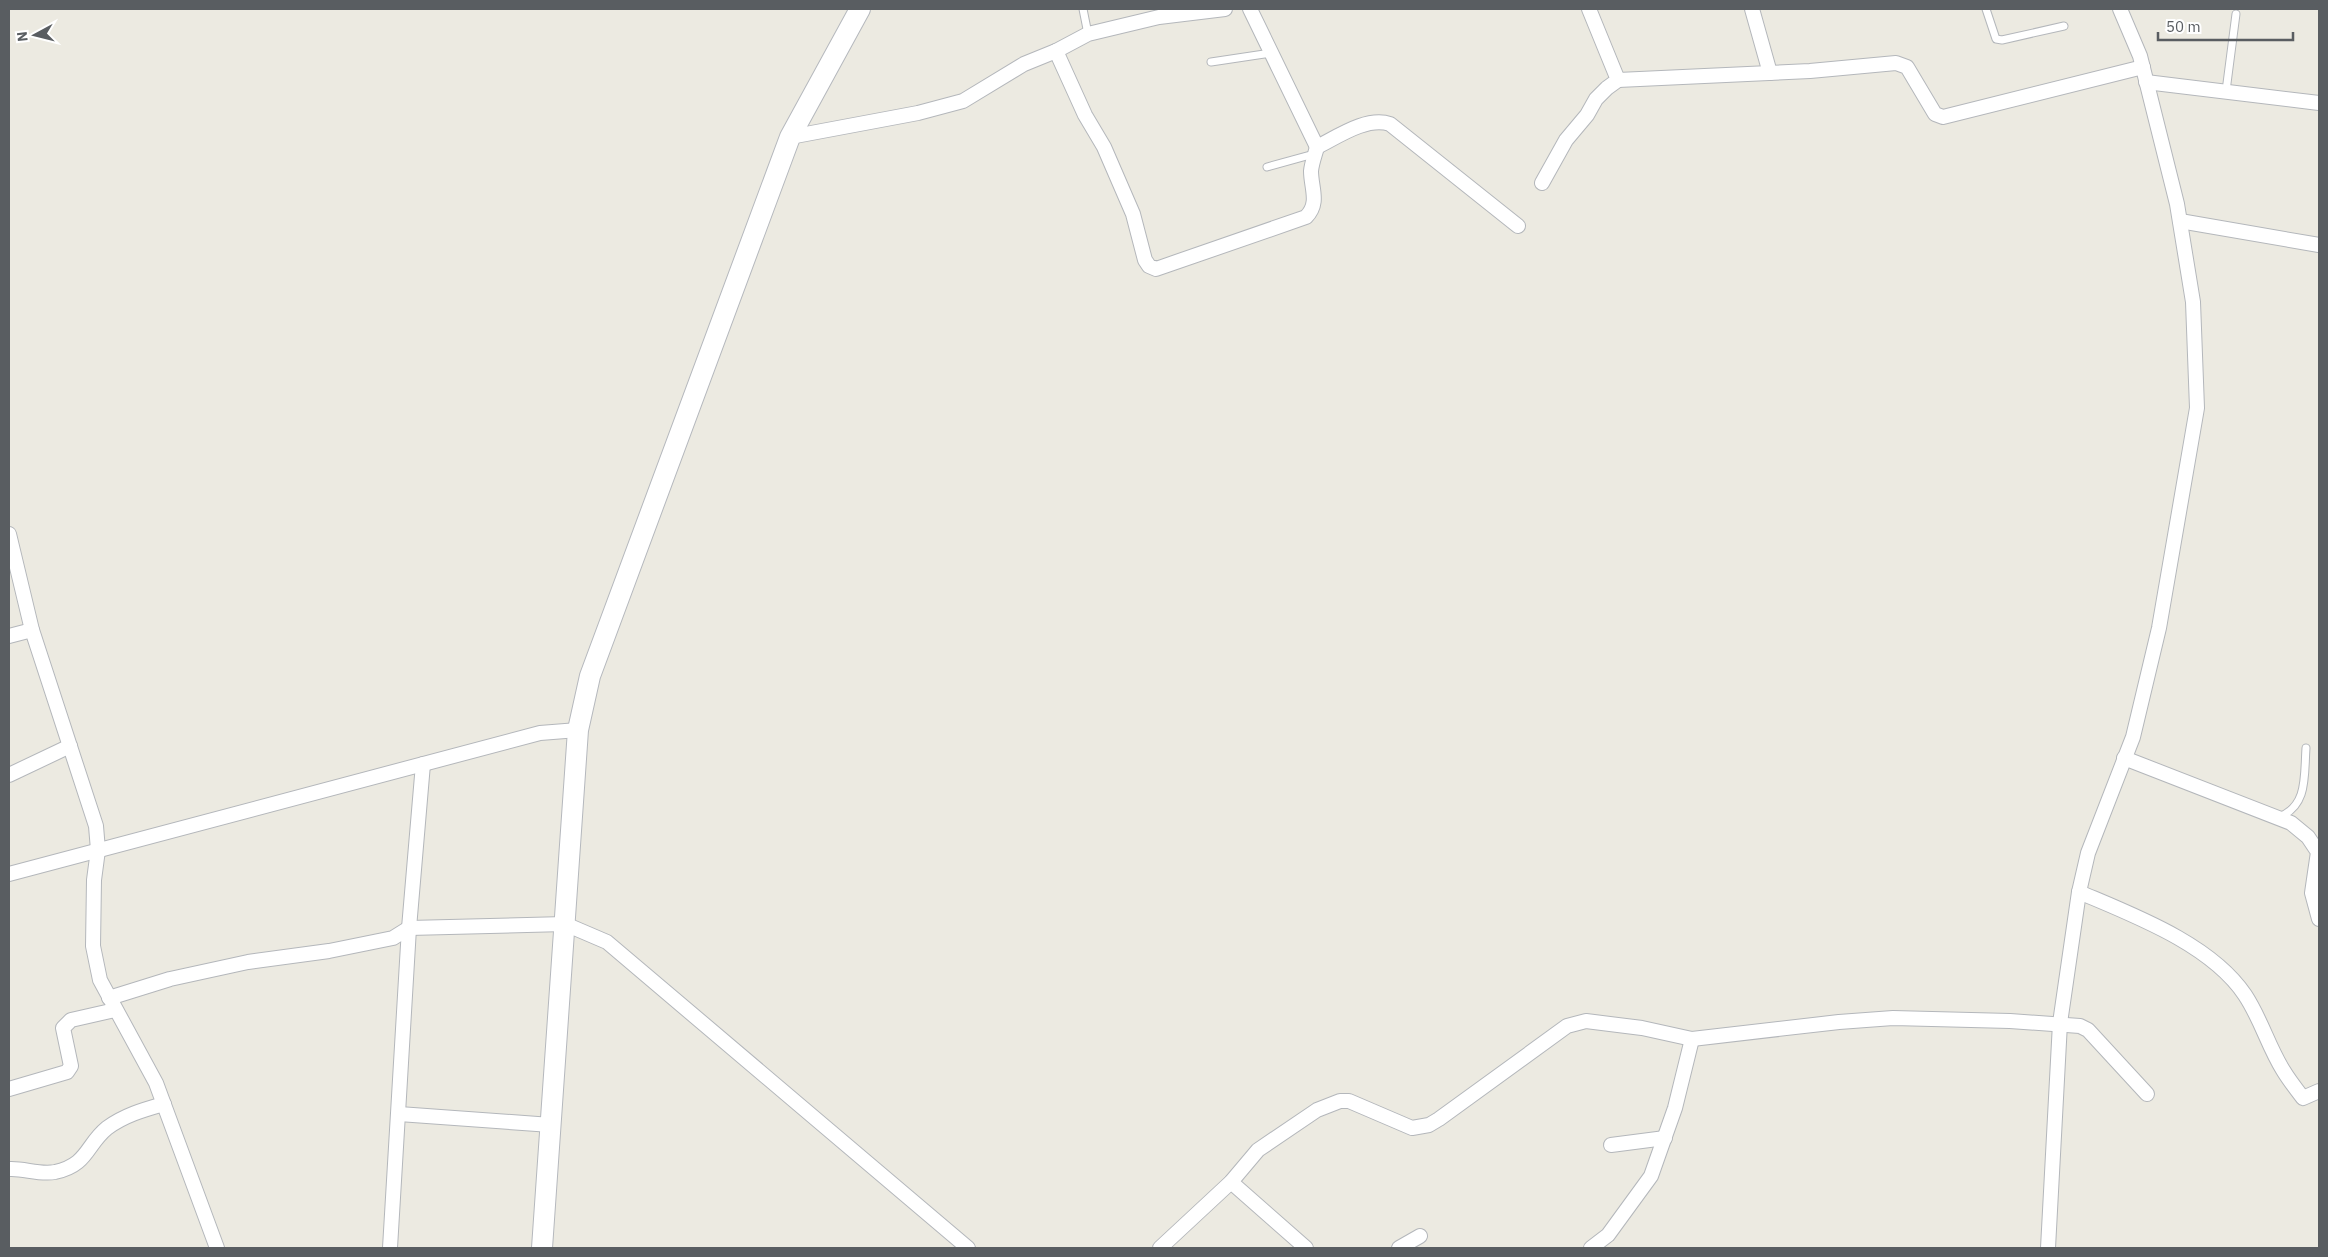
<svg xmlns="http://www.w3.org/2000/svg" width="2328" height="1257" viewBox="0 0 2328 1257" font-family="'IBM Plex Sans',sans-serif">
  <style>
    .lines { fill: none; stroke-linecap: round; stroke-linejoin: round }
    .lane-casing { stroke: #b4b7bb; stroke-width: 9 }
    .street-casing { stroke: #b4b7bb; stroke-width: 16 }
    .secondary-casing { stroke: #b5b8bd; stroke-width: 22 }
    .lane { stroke: #fff; stroke-width: 7 }
    .street { stroke: #fff; stroke-width: 14 }
    .secondary { stroke: #fff; stroke-width: 20 }
  </style>
  <rect width="100%" height="100%" fill="#eceae1"/>
  <g class="lines">
    <g class="lane-casing">
      <g id="lane">
        <path d="M1083 9 1088 34"/>
        <path d="M1986 9 1996 39 2002 40 2064 26"/>
        <path d="M1211 62 1271 53"/>
        <path d="M2226 91 2236 14"/>
        <path d="M1267 167 1314 154"/>
        <path d="M2279 817C2308 806 2304 776 2306 748"/>
      </g>
    </g>
    <g class="street-casing">
      <g id="street">
        <path d="M1250 9 1317 147C1337 137 1367 116 1390 124L1518 226"/>
        <path d="M1752 9 1770 73"/>
        <path d="M1056 51 1085 115 1104 147 1133 214 1145 260 1149 266 1156 269 1306 217C1320 203 1311 188 1311 171 1312 162 1315 155 1317 147"/>
        <path d="M1618 80 1810 71 1896 63 1907 67 1935 114 1943 117 2143 67"/>
        <path d="M2146 82 2319 103"/>
        <path d="M790 137 918 113 963 101 1024 64 1056 51 1088 34 1159 17 1225 9"/>
        <path d="M1542 183 1566 140 1587 115 1596 99 1607 88 1618 80 1589 9"/>
        <path d="M2180 221 2319 245"/>
        <path d="M9 534 32 630 96 826 98 850 94 880 93 946 100 980 156 1083 217 1248"/>
        <path d="M9 636 32 630"/>
        <path d="M2124 758 2291 823 2308 837 2318 852 2312 893 2319 919"/>
        <path d="M9 775 70 746"/>
        <path d="M9 874 540 733 578 730"/>
        <path d="M2079 892C2133 915 2211 944 2245 995 2261 1019 2268 1046 2283 1070 2289 1080 2296 1089 2303 1098L2319 1091"/>
        <path d="M109 998 170 979 248 962 329 951 393 938 409 928 565 924 607 942 968 1248"/>
        <path d="M9 1089 67 1072 71 1066 63 1028 71 1020 115 1010"/>
        <path d="M399 1114 551 1125"/>
        <path d="M1611 1145 1665 1138"/>
        <path d="M9 1169C24 1168 39 1175 55 1172 88 1165 86 1145 107 1128 125 1115 143 1110 164 1104"/>
        <path d="M1231 1182 1306 1248"/>
        <path d="M390 1248 409 928 423 764"/>
        <path d="M1160 1248 1231 1182 1258 1150 1317 1110 1340 1101H1349L1412 1128 1429 1125 1439 1119 1567 1026 1586 1021 1642 1028 1692 1039 1839 1022 1893 1018 2010 1021 2080 1026 2088 1030 2147 1094"/>
        <path d="M1399 1248 1420 1236"/>
        <path d="M1591 1248 1608 1235 1651 1176 1675 1108 1692 1039"/>
        <path d="M2048 1248 2060 1023 2079 892 2088 853 2133 737 2159 628 2197 408 2193 302 2177 204 2140 56 2120 9"/>
      </g>
    </g>
    <g class="secondary-casing">
      <path id="secondary" d="M542 1248 578 730 590 676 790 137 860 9"/>
    </g>
    <use href="#lane" class="lane"/>
    <use href="#street" class="street"/>
    <use href="#secondary" class="secondary"/>
  </g>
  <rect width="2328" height="1257" fill="none" stroke="#595d61" stroke-width="20"/>
  <g transform="translate(35 35) rotate(263)" stroke="#ffffff" stroke-width="4" paint-order="stroke">
  <path d="M0-4L9 19L0 12L-9 19Z" fill="#595d61"/>
  <text y="-8" font-size="14" font-weight="bold" text-anchor="middle" fill="#595d61">N</text>
  </g>
  <path d="M2158 32v8h135v-8" fill="none" stroke="#595d61" stroke-width="2.5"/>
  <text x="2166" y="32" font-size="15" fill="#595d61" stroke="#ffffff" stroke-width="4" paint-order="stroke">50 m</text>
</svg>
